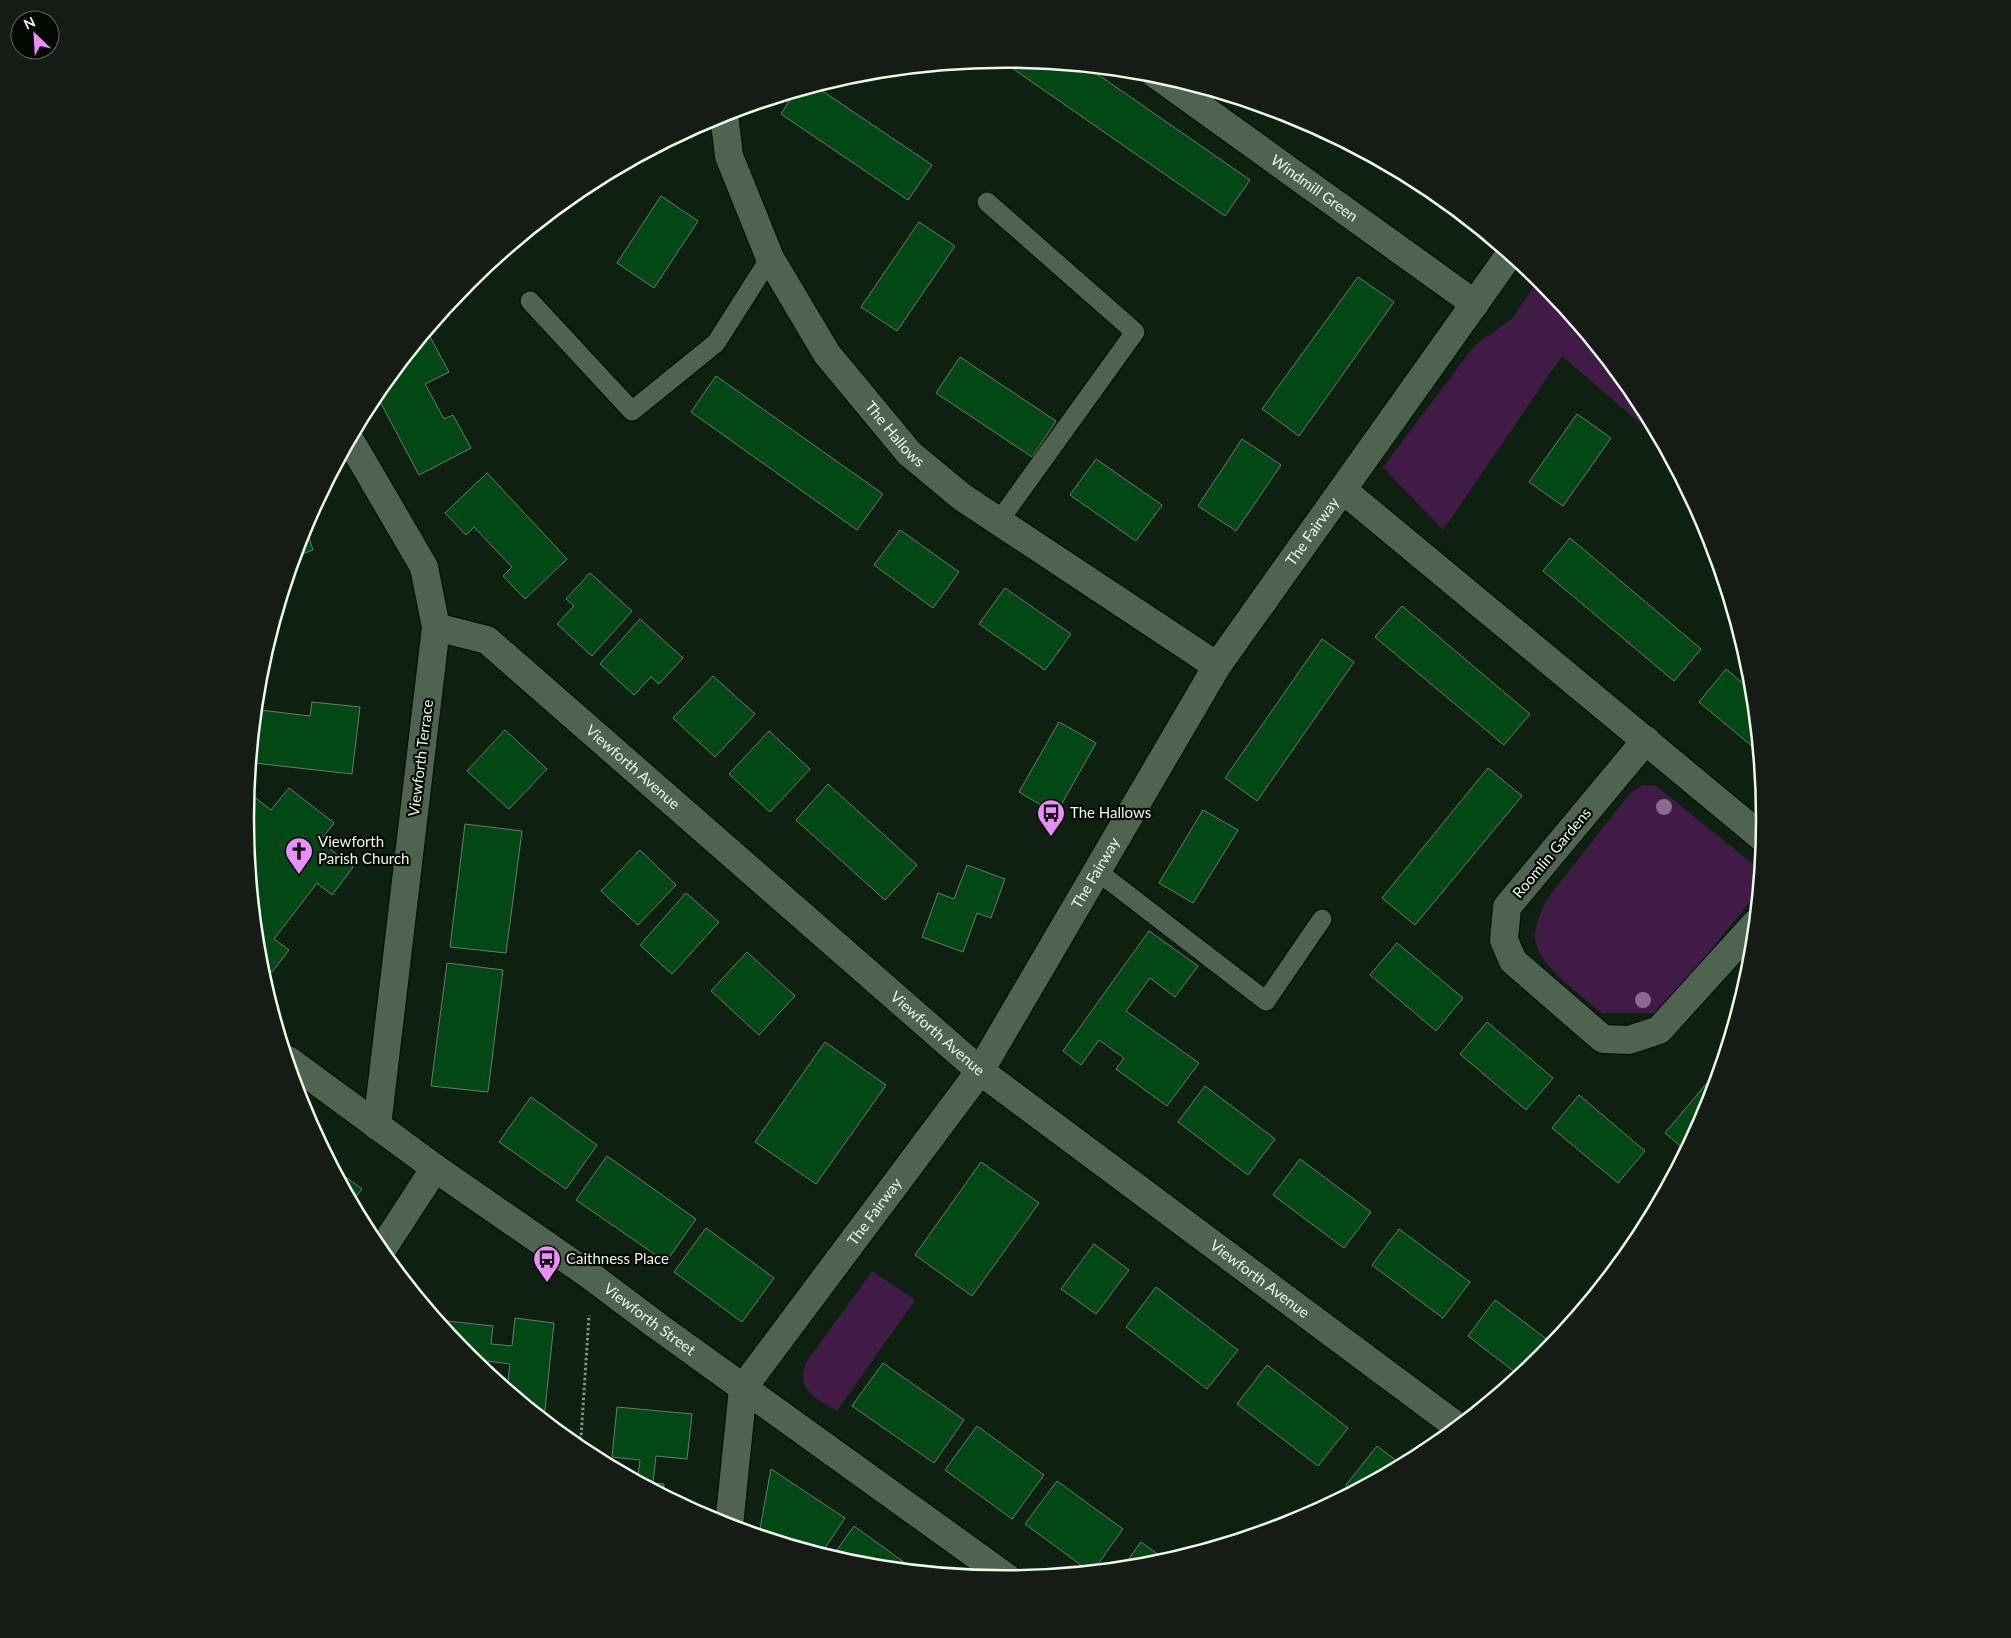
<svg xmlns="http://www.w3.org/2000/svg" width="2011" height="1638" viewBox="0 0 2011 1638" font-family="Lato,sans-serif">
  <style>
    .green { fill: #401b46 }
    .building { fill: #024815; stroke: #677d69 }
    .lines { fill: none; stroke-linecap: round; stroke-linejoin: round }
    .service-casing { stroke: #000a01; stroke-width: 21 }
    .minor-casing { stroke: #000a01; stroke-width: 30 }
    .path { stroke: #849385; stroke-width: 3; stroke-dasharray: 2.5 2.5; stroke-linecap: butt }
    .service { stroke: #4e6350; stroke-width: 19 }
    .minor { stroke: #4e6350; stroke-width: 28 }
    .tree { fill: #896b90 }
    .labels { text-anchor: middle; stroke-width: 4.5; stroke-linejoin: round; paint-order: stroke }
    .street-label { font-size: 15px; fill: #ecf8ec; stroke: #030803 }
    .poi-label { font-size: 15px; fill: #ecf8ec; stroke: #030803; text-anchor: start }
    .rim { fill: none; stroke: #ecf8ec; stroke-width: 2.5 }
  </style>
  <rect width="100%" height="100%" fill="#0e2010"/>
  <g class="green">
    <path d="M1539 279 1638 397 1662 442 1562 356 1443 530 1383 467 1475 345 1512 319Z"/>
    <path d="M1643 785 1656 786 1753 864 1759 876 1756 894 1660 1013H1602C1583 996 1542 968 1536 944 1532 929 1541 912 1547 899L1631 792Z"/>
    <path d="M872 1271 915 1300 837 1411C817 1399 797 1392 805 1364Z"/>
  </g>
  <g class="building">
    <path d="M999 59 1087 67 1250 180 1225 216Z"/>
    <path d="M815 86 932 165 908 200 781 114 795 92Z"/>
    <path d="M661 196 698 221 654 288 617 263Z"/>
    <path d="M919 222 955 246 897 331 861 307Z"/>
    <path d="M1358 277 1394 302 1299 436 1262 409Z"/>
    <path d="M429 335 449 372 425 384 444 419 453 415 471 448 419 475 376 394 421 339Z"/>
    <path d="M960 357 1056 421 1032 457 936 393Z"/>
    <path d="M716 376 883 494 857 530 691 412Z"/>
    <path d="M1577 414 1611 438 1563 506 1529 482Z"/>
    <path d="M1242 439 1281 465 1236 531 1198 506Z"/>
    <path d="M1096 459 1162 505 1136 541 1070 495Z"/>
    <path d="M487 473 567 559 525 599 503 576 512 567 474 527 466 535 445 513Z"/>
    <path d="M305 525 313 550 294 557 303 528Z"/>
    <path d="M900 530 959 572 933 608 874 565Z"/>
    <path d="M1570 538 1701 649 1674 681 1543 571Z"/>
    <path d="M590 573 632 611 592 656 557 624 574 606 566 599Z"/>
    <path d="M1005 588 1071 634 1045 670 979 624Z"/>
    <path d="M1402 606 1530 714 1504 745 1375 637Z"/>
    <path d="M640 619 683 658 659 684 651 677 634 695 600 664Z"/>
    <path d="M1322 639 1354 662 1257 801 1225 778Z"/>
    <path d="M1726 669 1753 692 1759 752 1699 702Z"/>
    <path d="M713 676 755 714 715 757 673 718Z"/>
    <path d="M312 702 360 707 352 774 254 763 260 710 310 716Z"/>
    <path d="M1059 722 1096 743 1056 814 1019 792Z"/>
    <path d="M505 730 547 769 509 809 467 771Z"/>
    <path d="M769 731 810 769 770 812 729 774Z"/>
    <path d="M1488 768 1522 796 1415 925 1382 898Z"/>
    <path d="M828 784 917 865 885 900 796 820Z"/>
    <path d="M289 788 334 823 320 841 353 867 332 895 317 883 274 939 289 950 272 972 259 963 245 819 248 792 271 810Z"/>
    <path d="M1203 810 1238 830 1193 903 1159 883Z"/>
    <path d="M465 824 522 831 506 953 450 947Z"/>
    <path d="M640 850 676 885 638 925 601 891Z"/>
    <path d="M967 865 1005 879 991 918 977 913 963 952 922 937 938 893 954 899Z"/>
    <path d="M686 893 719 922 672 974 640 945Z"/>
    <path d="M1149 931 1198 966 1175 997 1150 978 1126 1011 1199 1063 1167 1106 1116 1069 1124 1058 1099 1040 1081 1065 1063 1051Z"/>
    <path d="M1397 943 1463 998 1436 1031 1370 975Z"/>
    <path d="M747 952 795 996 759 1035 711 991Z"/>
    <path d="M447 963 503 970 488 1092 431 1086Z"/>
    <path d="M1487 1022 1553 1078 1526 1110 1460 1054Z"/>
    <path d="M825 1042 886 1085 816 1184 755 1142Z"/>
    <path d="M1722 1065 1708 1110 1686 1151 1665 1133Z"/>
    <path d="M1205 1086 1275 1139 1248 1175 1178 1122Z"/>
    <path d="M1579 1095 1645 1151 1618 1183 1552 1128Z"/>
    <path d="M531 1097 597 1145 566 1189 499 1142Z"/>
    <path d="M607 1156 696 1219 666 1262 576 1200Z"/>
    <path d="M1300 1159 1371 1212 1344 1248 1273 1195Z"/>
    <path d="M981 1162 1039 1203 972 1296 915 1255Z"/>
    <path d="M335 1169 362 1189 352 1202Z"/>
    <path d="M706 1228 774 1278 742 1322 674 1272Z"/>
    <path d="M1399 1229 1470 1282 1443 1318 1372 1265Z"/>
    <path d="M1094 1244 1129 1270 1096 1314 1061 1289Z"/>
    <path d="M1156 1287 1238 1350 1207 1389 1126 1327Z"/>
    <path d="M1495 1300 1553 1344 1543 1357 1520 1376 1468 1336Z"/>
    <path d="M515 1318 554 1323 544 1419 507 1389 510 1364 488 1361 487 1372 468 1356 438 1320 493 1326 491 1344 512 1346Z"/>
    <path d="M883 1363 964 1420 934 1463 852 1406Z"/>
    <path d="M1267 1365 1348 1428 1318 1466 1237 1404Z"/>
    <path d="M617 1407 692 1414 687 1459 656 1456 653 1483 664 1484 663 1494 626 1474 638 1475 640 1460 612 1457Z"/>
    <path d="M977 1426 1044 1475 1012 1519 945 1470Z"/>
    <path d="M1377 1446 1402 1465 1353 1491 1346 1485Z"/>
    <path d="M771 1469 845 1518 821 1554 759 1534Z"/>
    <path d="M1057 1481 1123 1529 1093 1571H1089L1025 1524Z"/>
    <path d="M854 1526 912 1568 911 1570 857 1565 832 1557Z"/>
    <path d="M1141 1542 1167 1561 1154 1565 1122 1568Z"/>
  </g>
  <g class="lines">
    <g class="service-casing">
      <g id="service">
        <path d="M987 202 1135 332 999 521"/>
        <path d="M530 301 632 411 716 343 770 258"/>
        <path d="M1097 871 1266 1001 1322 919"/>
      </g>
    </g>
    <g class="minor-casing">
      <g id="minor">
        <path id="s1" d="M1155 74 1475 304"/>
        <path id="s2" d="M724 114 729 156 770 258 827 354 909 453 962 497 1217 666"/>
        <path d="M350 440 424 567 436 627 377 1126"/>
        <path d="M1343 490 1764 839"/>
        <path id="s3" d="M436 627 487 640 980 1071 1458 1427"/>
        <path d="M1646 740 1507 907 1504 940 1513 961 1603 1039 1629 1040 1659 1030 1756 923"/>
        <path id="s4" d="M288 1060 435 1168 591 1276 656 1325 1009 1579"/>
        <path d="M381 1251 435 1168"/>
        <path id="s5" d="M743 1388 980 1071 1217 666 1510 254"/>
        <path d="M729 1526 743 1388"/>
      </g>
    </g>
    <path class="path" d="M564 1436 581 1438 589 1315"/>
    <use href="#service" class="service"/>
    <use href="#minor" class="minor"/>
  </g>
  <g class="tree">
    <circle cx="1664" cy="807" r="8"/>
    <circle cx="1643" cy="1000" r="8"/>
  </g>
  <defs>
    <g id="bus-pin" transform="scale(1.4375)"><path d="M0 17L-7.5 6A9.5 9.5 0 1 1 7.5 6Z" fill="#eb8dfb" stroke="#030803"/><path d="M-5-6H5V4H4V6H2V4H-2V6H-4V4H-5ZM-3.5-4V0h7V-4ZM-3.5 1.2v1.5H-2V1.2ZM2 1.2v1.5H3.5V1.2Z" fill="#111"/></g>
    <g id="church-pin" transform="scale(1.4375)"><path d="M0 17L-7.5 6A9.5 9.5 0 1 1 7.5 6Z" fill="#eb8dfb" stroke="#030803"/><path d="M-1.2-6h2.4v3.5h3.3v2.4h-3.3V6h-2.4V-.1h-3.3v-2.4h3.3Z" fill="#111"/></g>
  </defs>
  <g fill-rule="evenodd">
    <use href="#bus-pin" x="1051" y="813"/>
    <use href="#church-pin" x="299" y="851"/>
    <use href="#bus-pin" x="547" y="1259"/>
  </g>
  <g class="labels">
    <g class="street-label">
      <text dy="5" stroke="none"><textPath href="#s1" startOffset="196">Windmill Green</textPath></text>
      <text dy="5" stroke="none"><textPath href="#s2" startOffset="369">The Hallows</textPath></text>
      <text dy="5" stroke="none"><textPath href="#s5" startOffset="1030">The Fairway</textPath></text>
      <text transform="translate(421 758) rotate(-83)" y="5">Viewforth Terrace</text>
      <text dy="5" stroke="none"><textPath href="#s3" startOffset="246">Viewforth Avenue</textPath></text>
      <text transform="translate(1552 853) rotate(-50)" y="5">Roomlin Gardens</text>
      <text dy="5" stroke="none"><textPath href="#s5" startOffset="625">The Fairway</textPath></text>
      <text dy="5" stroke="none"><textPath href="#s3" startOffset="651">Viewforth Avenue</textPath></text>
      <text dy="5" stroke="none"><textPath href="#s5" startOffset="220">The Fairway</textPath></text>
      <text dy="5" stroke="none"><textPath href="#s3" startOffset="1056">Viewforth Avenue</textPath></text>
      <text dy="5" stroke="none"><textPath href="#s4" startOffset="445">Viewforth Street</textPath></text>
    </g>
    <g class="poi-label">
      <text x="1070" y="818">The Hallows</text>
      <text x="318" y="847">Viewforth<tspan x="318" dy="17">Parish Church</tspan></text>
      <text x="566" y="1264">Caithness Place</text>
    </g>
  </g>
  <path d="M0 0H2011V1638H0ZM254 819a751 751 0 1 1 1502 0a751 751 0 1 1-1502 0Z" fill="#161b16" fill-rule="evenodd"/>
  <path class="rim" d="M254 819a751 751 0 1 1 1502 0a751 751 0 1 1-1502 0Z"/>
  <g transform="translate(35 35) rotate(335)"><circle r="24" fill="#030803" stroke="#606860"/>
  <path d="M0-4L9 19L0 12L-9 19Z" fill="#eb8dfb"/>
  <text y="-8" font-size="14" font-weight="bold" text-anchor="middle" fill="#ecf8ec">N</text>
  </g>
</svg>
